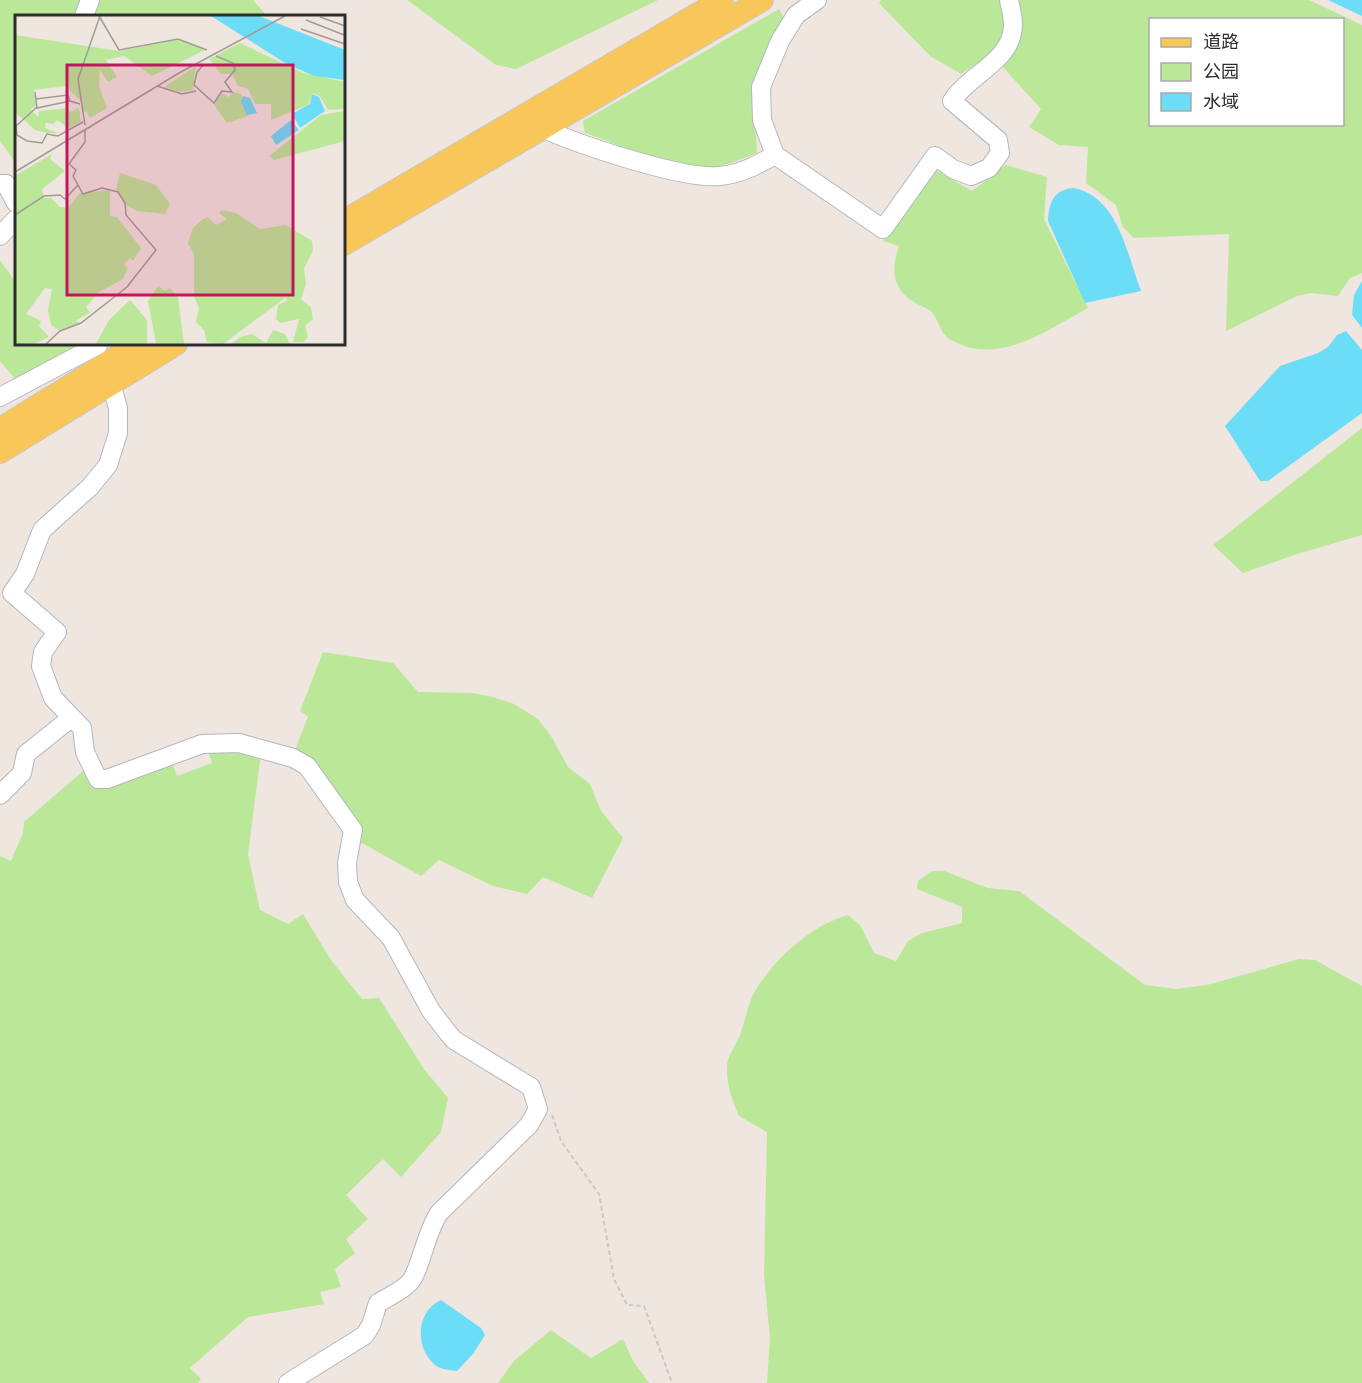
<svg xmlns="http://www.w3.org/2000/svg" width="1362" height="1383" viewBox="0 0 1362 1383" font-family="'Golos Text','Noto Sans SC',sans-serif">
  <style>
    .green { fill: #bae898; fill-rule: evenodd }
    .water { fill: #6cddf6 }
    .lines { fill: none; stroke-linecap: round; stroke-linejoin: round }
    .minor-casing { stroke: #b2b6c1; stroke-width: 20 }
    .major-casing { stroke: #c8c8c8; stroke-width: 24 }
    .path { stroke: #c8c8c8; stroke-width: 2; stroke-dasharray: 4.5 3; stroke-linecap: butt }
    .minor { stroke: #fff; stroke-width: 18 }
    .major { stroke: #f9c759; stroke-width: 22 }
    .inset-road { fill: none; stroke: #a19c98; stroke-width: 1.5 }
    .view { fill: #c2185b; fill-opacity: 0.15; stroke: #c2185b; stroke-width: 3 }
    .inset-edge { fill: none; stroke: #2d2d2d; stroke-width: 3 }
  </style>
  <rect width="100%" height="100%" fill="#efe6df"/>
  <g class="green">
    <path d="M0 0H253L267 16H16V163L0 141Z"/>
    <path d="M407 0H658L516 69 496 65Z"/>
    <path d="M881 0H1309L1362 25V273L1350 278 1338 296 1311 293 1297 296 1226 331 1229 234 1134 238 1123 227 1116 205 1086 183 1088 147 1059 145 1029 127 1041 109 991 54 961 74 930 56 879 3ZM1150 20H1342V124H1150Z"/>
    <path d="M779 9 785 19 755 119 757 153C743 158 727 166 712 167 674 171 621 145 585 133L583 121Z"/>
    <path d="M1006 165 1047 177 1044 219 1088 308C1047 330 998 367 951 340 938 333 939 314 926 308 896 296 888 277 899 246L883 241 932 168 972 191Z"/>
    <path d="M0 260 16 283V344H85L16 380 0 361Z"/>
    <path d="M1362 428V535L1297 554 1243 573 1213 545Z"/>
    <path d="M323 652 393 663 418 692 472 693 493 697 514 704 538 719 551 736 568 767 590 784 601 811 623 838 592 898 543 877 527 894 493 886 439 860 421 876 360 842 294 753 308 716 300 711Z"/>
    <path d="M207 747 261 753 248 854 260 910 288 924 303 914 331 960 362 999 379 998 424 1069 448 1098 441 1132 401 1177 383 1159 346 1195 368 1219 346 1239 355 1253 335 1269 341 1287 320 1292 324 1304 248 1317 190 1368 201 1379 198 1383H0V856L11 861 23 833 24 822 83 771 94 787 171 760 177 776 212 763Z"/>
    <path d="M932 871H944L988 888 1019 891 1145 985 1176 989 1207 985 1299 959 1315 960 1362 986V1383H767L770 1338 764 1275 767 1132 739 1116C733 1102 727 1087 727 1071 726 1057 734 1049 739 1037 745 1023 747 1007 754 993 773 960 811 925 848 915L860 925 874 953 896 961 908 941 922 933 962 923V907L917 889 918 881Z"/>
    <path d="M551 1330 591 1358 623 1339 633 1361 649 1383H498L514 1361Z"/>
  </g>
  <g class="water">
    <path d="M1328 0H1362V16Z"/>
    <path d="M1073 188C1118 196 1127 254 1141 291L1085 303 1048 221C1049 203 1053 190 1073 188Z"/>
    <path d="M1362 281V328L1352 315 1354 295Z"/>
    <path d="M1346 331 1362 350V413L1268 481H1260L1225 426 1280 366 1318 353 1328 347 1337 335Z"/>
    <path d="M441 1300 481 1328 485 1335 473 1354 457 1371C450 1370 444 1370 438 1367 415 1352 414 1312 441 1300Z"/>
  </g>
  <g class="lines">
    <g class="minor-casing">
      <g id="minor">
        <path d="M817 0 796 15 780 41 761 87 762 120 775 155 883 229 935 156 953 169 971 176 989 168 1000 153 998 140 952 101C967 77 1007 62 1012 33 1015 22 1011 11 1009 0"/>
        <path d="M84 16 90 0"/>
        <path d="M542 128C577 144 683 180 720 176 741 174 757 165 775 155"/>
        <path d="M0 184H6L16 203"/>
        <path d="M0 236 16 219"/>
        <path d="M111 383 118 408V433L108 465 90 487 42 530 25 574 12 593 57 632 43 652 41 666 53 698 82 728 85 752 98 779H107L202 744 239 743 293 758 307 766 353 830 347 863 348 882 355 900 391 938 431 1011 448 1033 454 1040 531 1087 538 1109 529 1125 439 1213C426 1232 420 1271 410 1282 402 1291 388 1297 378 1303L371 1325 365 1335 288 1383"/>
        <path d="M0 397 98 345"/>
        <path d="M0 795 22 773 26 754 71 718"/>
      </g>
    </g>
    <g class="major-casing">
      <g id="major">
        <path d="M344 221 722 0"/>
        <path d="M344 244 762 0"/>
        <path d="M0 429 138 344"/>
        <path d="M0 452 176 344"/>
      </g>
    </g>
    <path class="path" d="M552 1115 561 1141 599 1194 614 1279 627 1305 644 1306 672 1383"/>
    <use href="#minor" class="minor"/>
    <use href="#major" class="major"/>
  </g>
  <g transform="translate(15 15)">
    <rect width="330" height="330" fill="#efe6df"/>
    <path d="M0 20 104 36 165 24 190 35 137 61 109 41 91 45 102 62 93 67 85 55 84 71 92 93 75 103 71 96 67 98 66 86 50 71 19 75 21 91 15 94 23 102 24 96 52 93 55 97 64 93 66 107 54 113 42 105 39 109 31 108 30 113 43 118H32L20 115 0 97ZM225 28 288 58 330 67V94L313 95 305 81 298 78 293 90 256 105V89H240L233 74 223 71 217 59H206L194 44ZM181 51 178 75 165 77 149 72ZM219 77 226 79 233 101 212 108 199 90 207 78 213 82ZM330 96V126L259 145 254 141 306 100ZM37 139 35 144 50 156 27 174 29 183H36L45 192 53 193 65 178 95 175V201L102 202 126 233 118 246 115 243 109 249 113 253 108 264 84 277 71 292 75 298 61 305 65 309 44 315 36 310 33 295 37 274 30 273 11 299 26 306 24 311 34 322 19 329H0V161ZM105 158 141 170 155 189 150 199 122 196 111 190 101 175ZM207 195 221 198 245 214 271 210 297 226 298 235 289 254 291 269 286 284 296 292 298 304 290 311 293 322 289 327H278L284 304 265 308 261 304 263 290 273 285 270 283 208 329 192 327 189 315 181 307 184 293 179 282V239L173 228 178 213 188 204 193 202 201 210 212 204 204 198ZM143 271 150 276 155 273 163 282 169 329H141L133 286ZM115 285 132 305V329H81L94 305ZM258 315 270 319 275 329H216L225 322 237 319 251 328Z" fill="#bae898"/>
    <path d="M196 1H244L330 35V65L299 61 270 48ZM297 79 304 82 310 96 285 113 277 99 295 89ZM228 81 235 83 242 98 232 100 226 87ZM276 105 284 115 261 130 256 121Z" fill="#6cddf6"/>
    <path class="inset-road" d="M84 1 104 35 163 24 192 35M305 2 330 11M291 5 329 20M286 14 330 29M189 49 182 57 179 70 199 88 207 76 217 77 210 67 220 55 218 48 201 41M142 71 167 79 181 76M20 77 22 93 55 86 65 89M21 84 53 80 55 86M22 92 1 111 2 120 12 126 27 128 32 119 43 121 68 107M70 110 63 64 85 1M0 157 164 58 270 1M0 200 29 181 45 180 50 184 63 170M31 329 45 316 66 308 112 272 141 235 111 200 110 188 103 177 87 173 68 179 58 161 61 155 54 149 70 127V114"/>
    <path class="view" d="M52 50H278V280H52Z"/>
    <rect width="330" height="330" class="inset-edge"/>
  </g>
  <rect x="1149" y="18" width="195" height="108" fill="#ffffff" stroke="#ababab" stroke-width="1.5"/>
  <rect x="1161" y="38" width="30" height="9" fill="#f9c759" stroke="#ababab" stroke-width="1.5"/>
  <text x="1203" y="48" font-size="18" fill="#2d2d2d">道路</text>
  <rect x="1161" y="63" width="30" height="18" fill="#bae898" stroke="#ababab" stroke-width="1.5"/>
  <text x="1203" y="78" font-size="18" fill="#2d2d2d">公园</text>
  <rect x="1161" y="93" width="30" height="18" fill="#6cddf6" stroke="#ababab" stroke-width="1.5"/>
  <text x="1203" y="108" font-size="18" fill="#2d2d2d">水域</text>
</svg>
